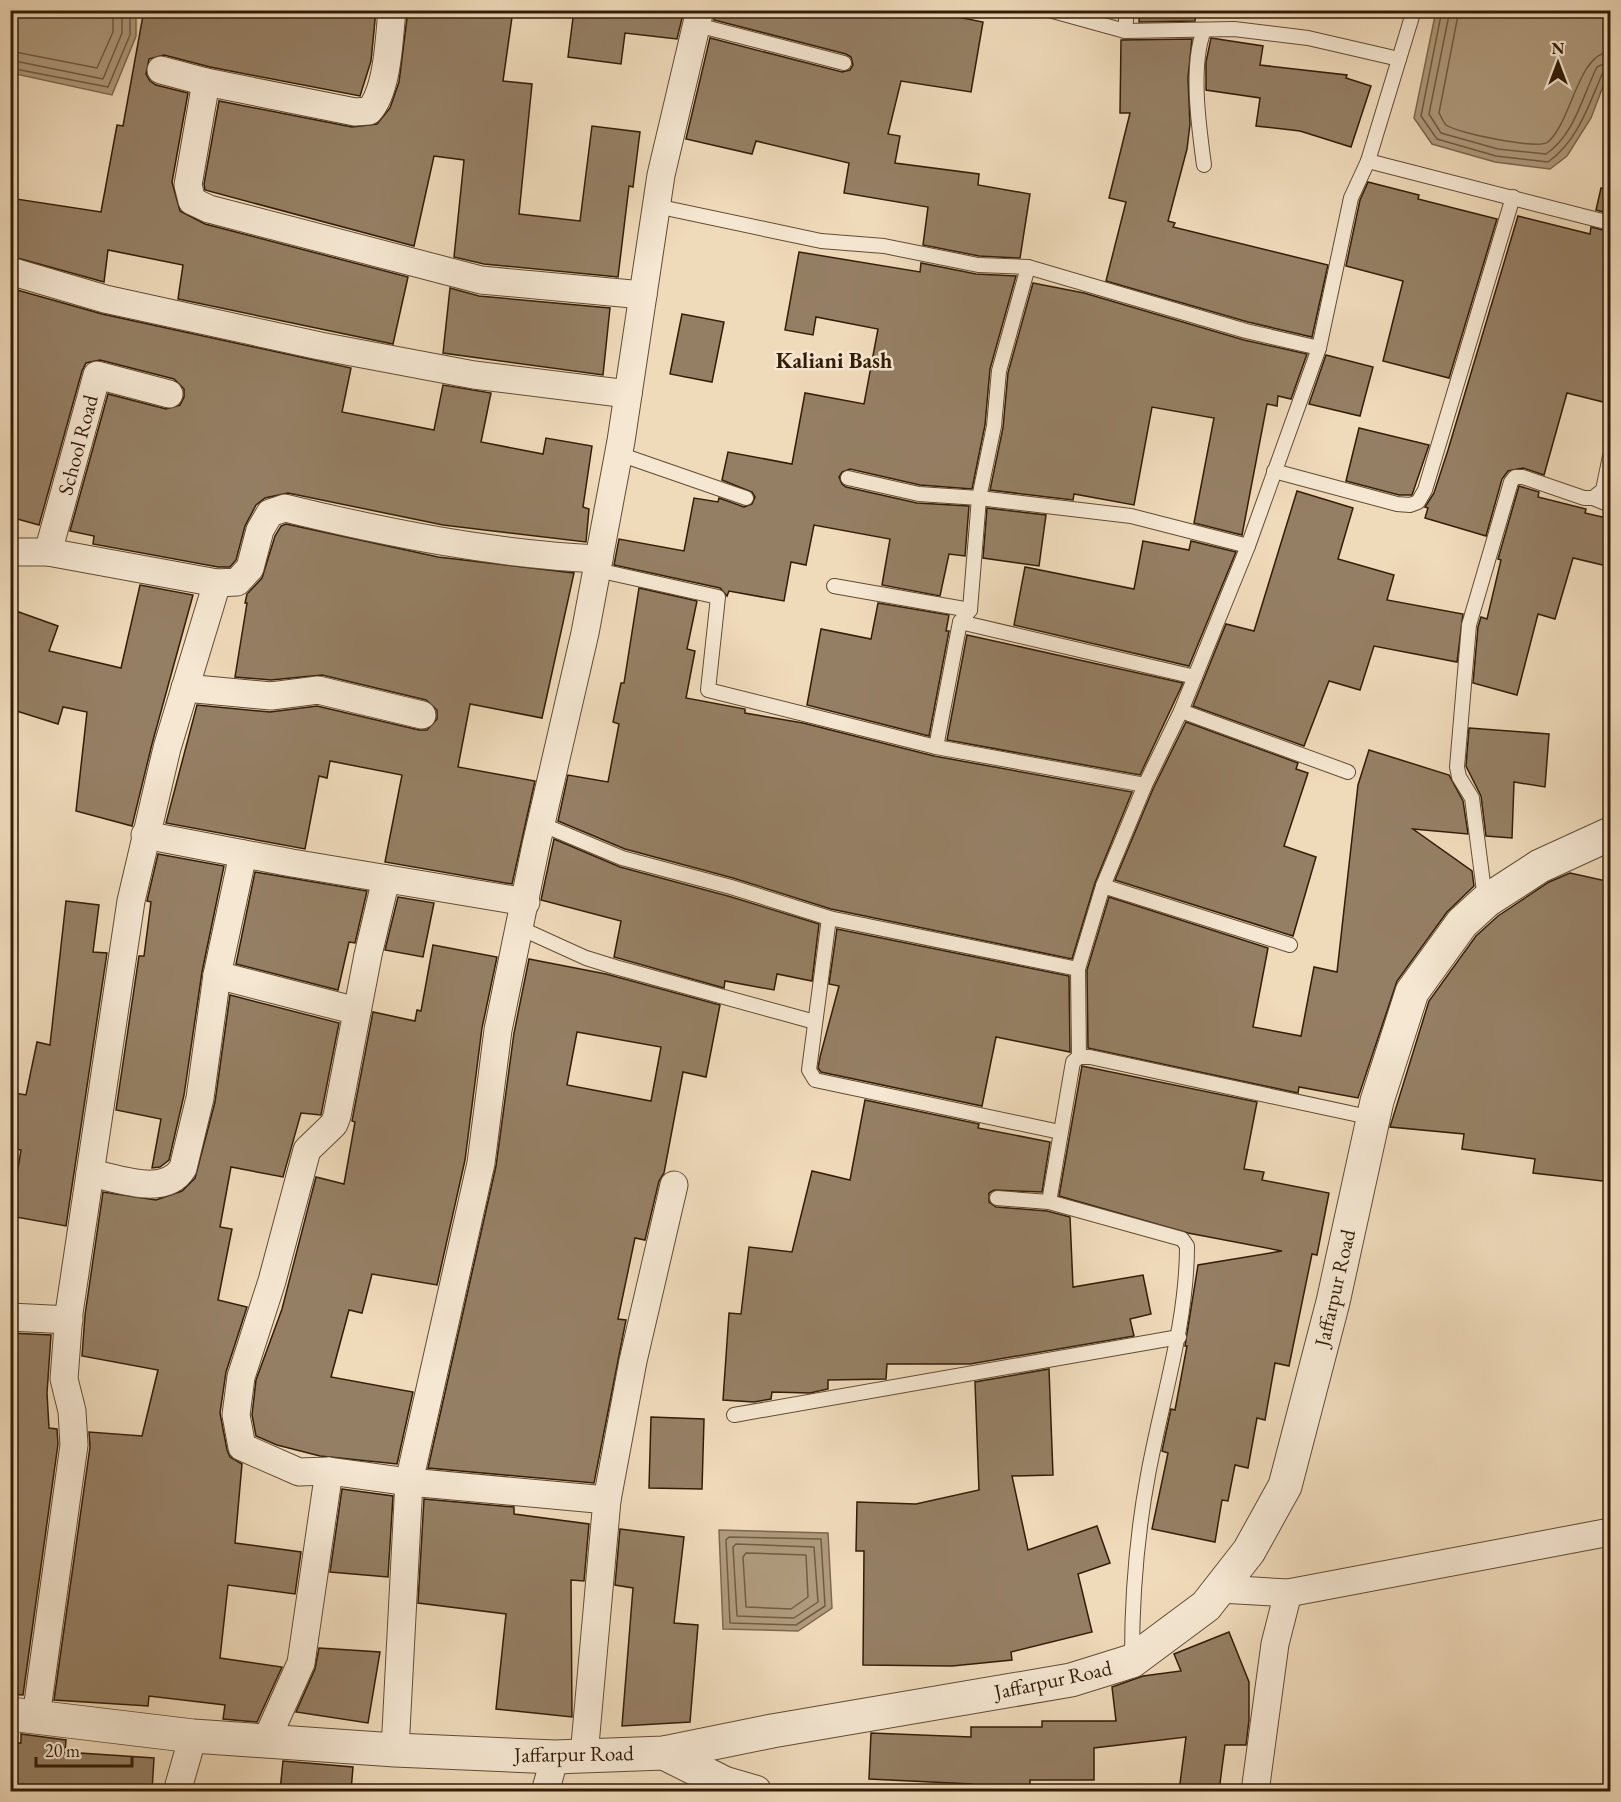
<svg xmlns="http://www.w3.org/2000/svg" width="1621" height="1802" viewBox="0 0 1621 1802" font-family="'EB Garamond',serif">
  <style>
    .water { fill: #af9a7d; stroke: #7d684e; stroke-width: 1.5 }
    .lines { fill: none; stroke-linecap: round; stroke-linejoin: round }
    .shore { stroke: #715c42; stroke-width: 1.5 }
    .building { fill: #957f64; stroke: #331d07; stroke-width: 1.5; fill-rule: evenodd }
    .service-casing { stroke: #624c34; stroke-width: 16 }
    .minor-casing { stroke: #624c34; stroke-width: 29 }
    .tertiary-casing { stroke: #624c34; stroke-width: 35 }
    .service { stroke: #f5e7d2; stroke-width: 14 }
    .minor { stroke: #f5e7d2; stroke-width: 27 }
    .tertiary { stroke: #f5e7d2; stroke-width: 33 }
    .labels { text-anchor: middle; stroke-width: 5; stroke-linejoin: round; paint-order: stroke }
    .street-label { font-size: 21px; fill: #331d07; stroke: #f5e7d2 }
    .neighbourhood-label { font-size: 22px; font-weight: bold; fill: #331d07; stroke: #f5e7d2 }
  </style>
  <rect width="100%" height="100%" fill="#efdaba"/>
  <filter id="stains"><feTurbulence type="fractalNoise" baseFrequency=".00333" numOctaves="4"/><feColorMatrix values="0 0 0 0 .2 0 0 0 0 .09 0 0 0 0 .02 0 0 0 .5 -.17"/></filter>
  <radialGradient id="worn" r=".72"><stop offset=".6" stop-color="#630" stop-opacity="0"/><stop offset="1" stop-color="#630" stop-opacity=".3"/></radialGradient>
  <g class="water">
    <path d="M11 10 136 11V36L112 95 11 73Z"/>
    <path d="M1436 11H1610V68L1591 118 1567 156 1550 169 1495 162 1432 144 1414 118Z"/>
    <path d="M719 1530 828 1533 832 1608 798 1631 723 1629Z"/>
  </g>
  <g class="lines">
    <g class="shore">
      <path d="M1442 10 1421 116 1437 139 1496 156 1548 162C1578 141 1589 104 1603 72L1610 68"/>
      <path d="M1450 10 1429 114 1441 133 1498 149 1546 154C1575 134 1582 97 1597 67L1610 61"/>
      <path d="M1459 10 1439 113C1441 116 1443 122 1446 125 1457 133 1539 150 1548 142 1572 121 1578 53 1610 52"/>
      <path d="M10 51 97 68 113 32V10"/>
      <path d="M10 60 103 79 122 33V10"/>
      <path d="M10 68 108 87 130 35V10"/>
      <path d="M729 1537 821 1539 825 1606 796 1625 730 1623 726 1540Z"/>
      <path d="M736 1544 814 1547 818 1602 794 1618 737 1616 733 1547Z"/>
      <path d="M746 1553 806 1555 808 1597 791 1609 746 1607 743 1557Z"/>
    </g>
  </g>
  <g class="building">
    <path d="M144 10H376L371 61 360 96 210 67 164 55 149 59 146 74 150 81 156 85 188 93 172 182 180 211 205 224 408 277 393 344 178 299 183 265 108 250 104 282 10 256V198L101 212 117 125 123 126Z"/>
    <path d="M408 10 465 16V10H513L503 81 532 84 519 214 580 221 592 126 640 132 633 187 629 186 618 277 484 264 454 257 464 160 434 156 414 246 205 190 204 184 219 101 352 127 377 124 390 108 399 82Z"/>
    <path d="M574 10H684L677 39 625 33 621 64 568 57Z"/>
    <path d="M715 10H922L983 22 971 92 901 81 888 134 900 136 895 163 979 174 978 185 1030 194 1020 258 979 256 923 245 928 207 844 193 849 163 756 141 752 154 686 139 710 38 842 72 850 70 853 65 851 57 846 54 714 20Z"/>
    <path d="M1140 10H1196L1195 21 1139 22Z"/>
    <path d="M1211 38 1263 46 1260 65 1347 75 1346 78 1371 86 1351 147 1300 131 1256 126 1260 98 1206 90V62Z"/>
    <path d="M1192 39 1188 78 1190 124 1187 149 1168 221 1175 223 1173 227 1328 265 1312 337 1248 322 1106 281 1126 202 1109 198 1130 113H1120L1121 40Z"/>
    <path d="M1368 182 1419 195 1418 199 1497 219 1449 378 1383 361 1403 281 1346 266 1360 200Z"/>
    <path d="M1601 188 1611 189V214L1596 210Z"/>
    <path d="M1518 216 1590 234 1591 227 1611 232V404L1567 393 1544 475 1523 468 1508 471 1502 479 1486 536 1425 518 1428 508 1425 507 1434 493 1448 450Z"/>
    <path d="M799 252 920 272 921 263 976 274 1016 276 990 369 985 425 972 489 920 485 850 469 842 472 839 477 842 484 846 487 917 503 969 506 965 556 949 554 940 596 882 585 890 539 814 525 806 565 791 562 784 601 729 591 727 596 720 588 614 565 619 539 684 551 694 498 718 502 719 498 744 507 752 504 755 497 752 492 722 480 728 452 792 464 805 393 864 404 878 329 816 317 813 335 785 330Z"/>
    <path d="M1033 283 1084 293 1244 340 1307 354 1291 399 1278 396 1277 406 1267 404 1242 535 1194 523 1214 418 1152 407 1134 505 1074 494 1073 500 990 490 1003 428 1008 373Z"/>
    <path d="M10 288 102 314 351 368 342 412 434 430 443 385 491 393 481 442 543 454 546 438 592 446 583 507 589 509 586 542 443 525 288 493 265 498 256 505 245 526 236 560 230 567H218L93 544 94 536 70 531 108 394 166 409 180 405 184 397V389L174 379 100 360 86 363 82 371 39 525 10 517Z"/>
    <path d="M450 288 479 296 610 308 603 375 443 353Z"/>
    <path d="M682 314 724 322 712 382 670 374Z"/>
    <path d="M1326 355 1373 367 1360 416 1309 404Z"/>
    <path d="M1359 428 1429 445 1412 495H1399L1346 481Z"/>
    <path d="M1519 486 1539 492 1538 497 1586 509 1585 513 1611 519V567L1573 558 1555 619 1538 614 1517 695 1473 683 1478 627 1481 617 1487 619 1501 560 1498 559Z"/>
    <path d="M1297 491 1353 508 1338 559 1394 575 1387 600 1463 614 1457 662 1374 646 1360 690 1329 681 1304 746 1193 706 1226 624 1254 631Z"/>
    <path d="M987 508 1046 515 1039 566 983 558Z"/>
    <path d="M286 524 438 557 574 573 542 718 470 704 458 767 535 781 512 884 385 862 402 775 330 761 327 778 319 776 305 849 166 823 197 705 270 712 317 706 419 730H427L437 719V710L426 700 322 675 271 680 235 677 247 603H245L247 594 262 578 275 536 281 526Z"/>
    <path d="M1143 541 1189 550 1191 541 1236 552 1189 666 1014 625 1025 567 1134 589Z"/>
    <path d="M140 585 193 595 152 744 132 826 76 811 87 712 63 707 58 724 10 709V681L17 660 10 658V626L16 611 58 626 49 651 121 668Z"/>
    <path d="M639 588 697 601 687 649 695 651 686 698 745 709V713L803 723 934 756 1132 792 1095 883 1072 959 831 909 733 878 625 849 558 821 568 775 608 782 619 724 613 722 621 683H624Z"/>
    <path d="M878 603 949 615 946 631H949L929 736 807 705 821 629 871 639Z"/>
    <path d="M967 635 1183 683 1140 775 947 740Z"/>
    <path d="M1186 722 1298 763 1296 769 1308 773 1284 846 1316 857 1293 936 1115 880 1153 789Z"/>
    <path d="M1469 728 1549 734 1545 787 1514 782 1512 838 1486 836 1481 796 1466 766Z"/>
    <path d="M1369 750 1449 775 1463 801 1468 834 1413 829 1472 871 1474 886 1447 912 1397 981 1358 1098 1299 1087 1298 1093 1088 1048 1087 970 1109 897 1268 948 1253 1027 1301 1036 1314 967 1337 972 1358 785Z"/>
    <path d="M554 839 620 867 728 896 819 924 812 981 777 974 774 990 725 981 724 988 614 957 621 921 541 900Z"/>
    <path d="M158 854 224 866 202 972 184 1095 169 1160 160 1167 152 1168 161 1119 116 1110 139 956H144L151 902 147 901Z"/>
    <path d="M255 872 367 891 355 943 349 942 338 990 236 964Z"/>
    <path d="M1570 873 1611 882V1182L1533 1173 1535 1159 1462 1149 1464 1134 1390 1127 1429 1001 1476 936 1498 916 1549 882Z"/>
    <path d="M398 897 434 903 423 957 385 950Z"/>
    <path d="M66 901 99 905 93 952 107 953 66 1226 10 1216 21 1150 10 1148V1112L15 1093 26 1095 37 1042 50 1045Z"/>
    <path d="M837 929 1069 976 1070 1052 996 1037 982 1106 821 1072 818 1068 820 1057 839 986 829 984Z"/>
    <path d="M433 945 497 957 482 1028 465 1160 437 1285 372 1274 362 1313 349 1310 331 1377 413 1392 397 1464 320 1456 277 1445 256 1436 252 1415 256 1380 282 1309 316 1177 344 1184 355 1122 352 1121 373 1012 415 1021 417 1010 421 1011Z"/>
    <path d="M529 959 606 974 720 1005 706 1077 683 1072 664 1173 659 1181 645 1240 635 1238 618 1319 626 1320 594 1483 428 1468 496 1166 514 1033ZM577 1032 661 1047 651 1101 567 1085Z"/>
    <path d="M230 995 339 1023 321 1115 301 1113 283 1177 231 1167 220 1227 232 1229 218 1300 247 1307 226 1372 220 1413 227 1450 230 1457 242 1464 235 1543 301 1552 295 1594 228 1585 220 1658 282 1667 257 1722 223 1719 225 1705 149 1696 148 1706 54 1700 90 1447 89 1432 142 1436 158 1370 82 1356 85 1315 103 1192 156 1200 182 1191 195 1178 215 1102Z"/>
    <path d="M1082 1066 1257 1102 1244 1169 1264 1172 1262 1180 1329 1193 1317 1255 1312 1254 1289 1366 1275 1363 1265 1420 1257 1418 1248 1468 1235 1465 1228 1501 1222 1500 1215 1542 1152 1529 1168 1453 1162 1451 1171 1409 1175 1410 1187 1346H1185L1198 1265 1282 1251 1188 1233 1059 1196Z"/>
    <path d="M865 1100 979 1124 978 1128 1050 1142 1042 1192 994 1190 989 1193V1202L996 1207 1047 1211 1070 1217 1073 1287 1143 1275 1151 1314 1130 1319 1134 1336 970 1364H887L886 1379 828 1380V1389L810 1393 772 1392 771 1399 754 1402 723 1400 729 1313 741 1314 749 1247 792 1252 812 1171 850 1180Z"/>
    <path d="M10 1333 51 1335 47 1393 49 1428 57 1429 58 1444 23 1695 10 1694Z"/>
    <path d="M1049 1369 1053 1475 1012 1476 1028 1550 1097 1526 1110 1563 1078 1574 1092 1632 1011 1652 1012 1660 952 1666 863 1665 864 1551H856L857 1502 916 1504 979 1490 975 1382Z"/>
    <path d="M651 1417 704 1419 702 1489 649 1488Z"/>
    <path d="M342 1489 393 1496 388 1577 330 1572Z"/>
    <path d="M424 1499 514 1507V1514L589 1524 584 1581 571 1580 572 1717 496 1709 506 1614 418 1603Z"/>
    <path d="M620 1529 684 1537 674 1623 698 1625 690 1722 622 1726 633 1588 615 1585Z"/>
    <path d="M1229 1632 1249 1682V1720L1246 1745H1225L1219 1791H1179L1186 1737 1094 1748V1780H1030V1791H972V1784L869 1779 871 1733 971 1737V1727H1042V1721H1116L1112 1687 1143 1676 1181 1671 1174 1654Z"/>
    <path d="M319 1648 380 1652 368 1723 296 1712 315 1669Z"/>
    <path d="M21 1734 66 1740 65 1752 154 1758 152 1791H10V1743H21Z"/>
    <path d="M283 1761 353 1767 351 1791H280Z"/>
  </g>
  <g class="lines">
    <g class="service-casing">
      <g id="service">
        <path d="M1049 10 1125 31 1234 29 1308 38 1399 59"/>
        <path d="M697 25 844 63"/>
        <path d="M1204 30C1190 66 1199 128 1204 165"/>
        <path d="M1125 31 1127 10"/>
        <path d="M1368 161 1610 223"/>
        <path d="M656 206 821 241 884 246 978 265 1028 267 1246 331 1319 348"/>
        <path d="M619 454 746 498"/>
        <path d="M1274 471 1397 504 1410 505 1418 502 1425 490 1513 197"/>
        <path d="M848 478 919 494 979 498 1131 516 1248 546"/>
        <path d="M1593 498 1610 505"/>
        <path d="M597 570 718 597 708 690 936 747 1145 785"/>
        <path d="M834 586 970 610"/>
        <path d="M960 622 1195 677"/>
        <path d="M1181 711 1348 772"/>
        <path d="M936 747 960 622 970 610 979 498 994 426 999 371 1028 267"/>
        <path d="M541 824 622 858 731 887 829 918 1078 969 1103 886 1145 785 1181 711 1248 546 1319 348 1351 198 1368 161 1414 10"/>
        <path d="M1103 886 1290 945"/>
        <path d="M1485 899 1472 798 1459 777 1457 767 1469 625 1511 482 1515 477H1523L1584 498H1593L1603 490 1610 456"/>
        <path d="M829 918 809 1070 815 1080 1060 1132"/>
        <path d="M520 928 586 958 615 967 815 1022"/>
        <path d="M1078 969 1079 1057"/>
        <path d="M997 1198 1049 1202"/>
        <path d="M734 1415 1179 1337"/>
        <path d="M1132 1657C1132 1597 1137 1534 1148 1475 1162 1398 1187 1324 1187 1246L1182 1239 1049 1202 1073 1062 1079 1057H1090L1373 1118"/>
      </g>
    </g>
    <g class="minor-casing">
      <g id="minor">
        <path d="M161 70 206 82 355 112 369 111C388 90 389 39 392 10"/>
        <path d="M206 82 188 185 192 201 209 209 481 280 643 295"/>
        <path d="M10 271 105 299 320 346 474 375 628 394"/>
        <path d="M10 552H48L217 583 237 582 250 568 260 530 270 513 285 508C387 533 493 554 599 559"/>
        <path d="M48 552 97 375 169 394"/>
        <path d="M185 688 271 696 318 690 422 715"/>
        <path d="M145 835 292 863 526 902"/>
        <path d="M243 854 217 975 357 1011"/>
        <path d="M386 879 368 955 337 1116 334 1124 307 1150 272 1281 241 1377 236 1415 242 1447 299 1472 329 1471 409 1482 607 1500"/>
        <path d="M90 1173C118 1178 165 1198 183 1168L200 1098 217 975"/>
        <path d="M10 1317 69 1320"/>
        <path d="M1220 1589 1288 1593 1610 1532"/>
        <path d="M36 1717 74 1445 72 1411 64 1379 69 1313 131 901 167 748 217 583"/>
        <path d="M266 1741 301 1663 329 1471"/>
        <path d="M395 1750 409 1482 481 1163 498 1030 536 845 585 633 621 441 661 175 700 10"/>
        <path d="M584 1756 607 1500 633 1361 674 1185"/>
        <path d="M177 1792 193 1736"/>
        <path d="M545 1792 555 1757"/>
        <path d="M1255 1792 1275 1644 1288 1593"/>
      </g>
    </g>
    <g class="tertiary-casing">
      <g id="tertiary">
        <path d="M10 1714 193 1736 395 1750 555 1757 664 1753 772 1731 1071 1680 1132 1661 1206 1606 1249 1551 1285 1486 1333 1302 1377 1101 1412 992 1462 923 1486 901 1540 866 1610 834"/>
        <path d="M664 1753 724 1783 755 1792"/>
      </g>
    </g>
    <use href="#service" class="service"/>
    <use href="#minor" class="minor"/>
    <use href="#tertiary" class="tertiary"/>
  </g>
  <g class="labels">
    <g class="street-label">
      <text transform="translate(78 445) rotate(-75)" y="7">School Road</text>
      <text transform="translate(1335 1288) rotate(-77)" y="7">Jaffarpur Road</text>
      <text transform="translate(1053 1680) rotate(-12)" y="7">Jaffarpur Road</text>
      <text transform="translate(574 1754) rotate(-1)" y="7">Jaffarpur Road</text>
    </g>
    <g class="neighbourhood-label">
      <text x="834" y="368">Kaliani Bash</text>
    </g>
  </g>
  <rect width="1621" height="1802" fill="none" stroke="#efdaba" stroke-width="36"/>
  <rect x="12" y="12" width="1597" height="1778" fill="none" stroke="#331d07" stroke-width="3"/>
  <rect x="18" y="18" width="1585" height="1766" fill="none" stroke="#331d07" stroke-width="1.5"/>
  <g transform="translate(1558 63)" stroke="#f5e7d2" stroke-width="4.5" paint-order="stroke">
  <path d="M0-4.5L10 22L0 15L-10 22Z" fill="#331d07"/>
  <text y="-9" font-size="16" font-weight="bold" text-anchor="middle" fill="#331d07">N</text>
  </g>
  <path d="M36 1757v9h96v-9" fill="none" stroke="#331d07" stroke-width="3"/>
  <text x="45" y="1757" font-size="18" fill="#331d07" stroke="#f5e7d2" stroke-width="4.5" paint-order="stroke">20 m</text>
  <rect width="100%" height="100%" filter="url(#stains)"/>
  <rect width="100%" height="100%" fill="url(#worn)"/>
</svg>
